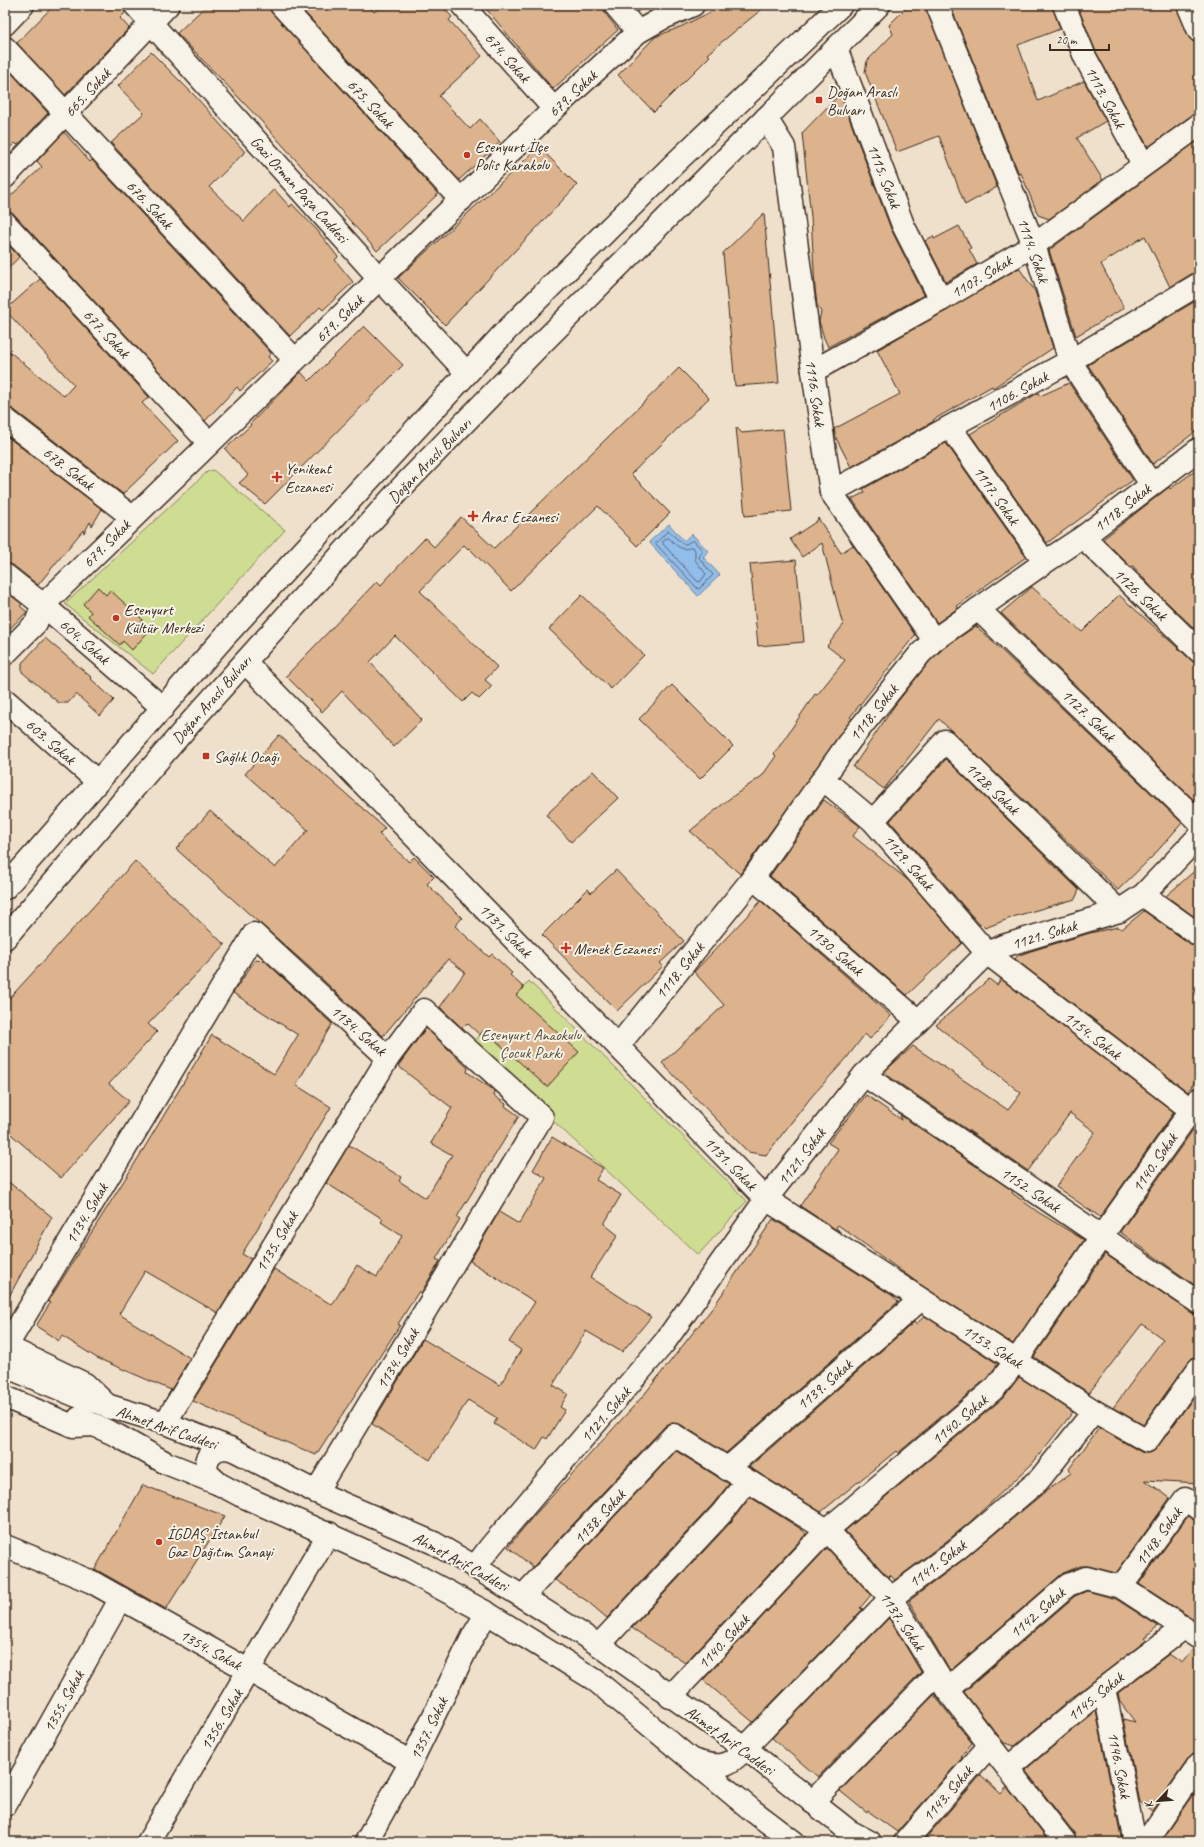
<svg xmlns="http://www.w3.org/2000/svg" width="1204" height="1847" viewBox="0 0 1204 1847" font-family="Caveat,sans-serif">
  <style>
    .green { fill: #cedd91; stroke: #848458 }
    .water { fill: #90bdea; stroke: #6e8298 }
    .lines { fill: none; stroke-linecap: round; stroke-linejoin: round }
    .shore { stroke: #5d6570; stroke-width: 1 }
    .building { fill: #dcb38c; stroke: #3b2a1e }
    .street-casing { stroke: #3b2a1e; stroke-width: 25 }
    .secondary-casing { stroke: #3b2a1e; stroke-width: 25 }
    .primary-casing { stroke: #3b2a1e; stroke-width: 25 }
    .street { stroke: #f7f3e8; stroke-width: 22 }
    .secondary { stroke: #f7f3e8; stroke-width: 22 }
    .primary { stroke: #f7f3e8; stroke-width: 22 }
    .poi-dot { fill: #c8321e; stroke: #f7f3e8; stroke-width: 1.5 }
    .labels { text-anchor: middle; stroke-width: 4; stroke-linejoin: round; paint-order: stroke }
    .street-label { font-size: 16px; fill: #3b2a1e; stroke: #f7f3e8 }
    .poi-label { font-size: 16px; fill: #3b2a1e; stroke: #f7f3e8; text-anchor: start }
    .park-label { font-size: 16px; fill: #584e35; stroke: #f7f3e8 }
  </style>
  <rect width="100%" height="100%" fill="#efe0cc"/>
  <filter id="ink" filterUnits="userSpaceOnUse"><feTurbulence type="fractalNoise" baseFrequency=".025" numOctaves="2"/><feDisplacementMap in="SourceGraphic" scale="8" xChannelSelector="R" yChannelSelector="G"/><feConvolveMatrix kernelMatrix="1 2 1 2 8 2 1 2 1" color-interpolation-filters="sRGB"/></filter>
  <g filter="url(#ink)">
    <g class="green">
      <path d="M213 470 285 530 153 674 65 604 207 472Z"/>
      <path d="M529 981 747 1201 698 1255 471 1045Z"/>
    </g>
    <path class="water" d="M669 524 684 541 692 534 708 551 703 557 720 575 698 596 649 542Z"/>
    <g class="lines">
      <g class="shore">
        <path d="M668 531 683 544H686L693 540 702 550 699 558 713 575 699 589 697 588 656 544Z"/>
        <path d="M667 538H669C676 545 681 552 692 547L695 550V560L706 574 700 582 697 581 663 544V542Z"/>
      </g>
    </g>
    <g class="building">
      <path d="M54 5H123L125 13 120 18 129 28 65 95 17 43Z"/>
      <path d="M207 5H269L272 13 438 194 377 251 262 122 177 33Z"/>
      <path d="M298 5H367L374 12 383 5H441L452 17 449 20 482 56 439 96 470 129 480 119 500 142 459 180Z"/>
      <path d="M483 5H603L605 13 618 30 553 89Z"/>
      <path d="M631 5H647L637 12Z"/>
      <path d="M725 5H767L707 54 710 56 654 112 618 75 655 37 680 27Z"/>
      <path d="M909 5H925L997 187 965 205 939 136 897 152 865 72 867 61 893 34 889 25Z"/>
      <path d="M950 5H1052L1060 29 1018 45 1038 101 1084 81 1106 121 1077 138 1103 180 1049 219 1038 215 1021 173 1019 174Z"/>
      <path d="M1077 5H1176L1188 36 1192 41 1199 43V113L1192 115 1148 147 1096 52Z"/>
      <path d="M151 52 196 97 245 152 209 187 244 221 274 189 290 207 292 204 317 230 338 257 335 260 353 282 323 310 320 307 290 336 111 143 144 113 118 86Z"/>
      <path d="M5 66 48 113 20 143 17 145 15 143 5 152Z"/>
      <path d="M837 97 842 99 891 229 924 295 828 347 824 338 819 321 821 312 817 305 815 288 811 217 802 133Z"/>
      <path d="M64 132 90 162 92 160 271 353 268 357 272 361 240 391 237 387 205 421 14 214 5 211V201L42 167 37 161Z"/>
      <path d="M1199 140V272L1193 273 1170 287 1145 236 1101 264 1124 308 1076 336 1049 250Z"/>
      <path d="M539 147 577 185 445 325 398 278Z"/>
      <path d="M764 213 779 383 735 386 723 253Z"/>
      <path d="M959 226 971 248 969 249 977 264 946 282 925 241 933 236 934 239Z"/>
      <path d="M5 241 19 257 5 272Z"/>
      <path d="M1019 268 1035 291 1053 348 993 388 992 386 933 420 934 421 851 467 836 438 834 429 900 394 877 350Z"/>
      <path d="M40 279 149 397 142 403 178 441 123 494 13 409 5 407V348L64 396 74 385 5 310Z"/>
      <path d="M1199 299V429L1153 464 1088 365Z"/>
      <path d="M364 326 403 365 265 504 239 483 248 475 225 449 251 425 250 424 301 372 309 381Z"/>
      <path d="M679 368 709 398 631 474 670 513 637 546 598 506 511 591 469 548 468 549 464 545 420 591 497 667 485 680 492 686 479 699 472 693 463 702 395 636 370 662 422 720 394 747 342 691 322 712 286 676 377 581 381 585 425 538 434 547 461 517 494 548Z"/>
      <path d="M1069 383 1133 480 1047 543 970 434 1038 393 1040 396Z"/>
      <path d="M736 427 742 433 783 429 791 511 745 516Z"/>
      <path d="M5 435 102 509 92 526 90 522 84 533 83 530 38 585 13 565 5 563Z"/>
      <path d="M946 443 1026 557 957 606 958 608 937 623 852 499 865 492 863 489Z"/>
      <path d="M1199 468V633L1153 589 1133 566 1131 567 1103 539 1169 487 1170 489Z"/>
      <path d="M818 518 841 553 853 545 915 635 850 717 852 719 740 874 690 831 729 799 762 776 776 756 774 754 815 694 817 695 845 660 827 646 844 624 842 622 822 543 802 557 790 539 817 521Z"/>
      <path d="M796 560 804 642 758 646 750 564Z"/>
      <path d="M98 587 106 595 110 590 143 620 140 624 148 632 132 650 123 641 120 645 88 616 91 612 83 604Z"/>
      <path d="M1032 587 1082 632 1119 595 1199 667 1198 804 1001 613Z"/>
      <path d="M5 591 22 604 20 606 27 612 5 633Z"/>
      <path d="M582 595 644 655 611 689 549 629Z"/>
      <path d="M976 626 1182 823 1153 856 1118 890 939 719 884 789 853 767 895 705 929 662 945 647Z"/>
      <path d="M45 638 91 677 90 678 114 700 100 716 76 694 68 703H59L22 672V663Z"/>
      <path d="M672 685 733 746 700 779 639 719Z"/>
      <path d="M279 735 385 828 379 834 409 862 414 857 434 877 427 884 462 918 455 926 489 957 492 954 512 973 510 975 524 988 516 995 579 1052 547 1087 484 1030 480 1035 467 1023 462 1028 440 1007 465 972 448 959 383 1036 308 966 176 849 210 811 275 868 308 830 245 774Z"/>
      <path d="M946 759 1079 890 1075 899 1016 916 985 928 981 924 980 925 890 821Z"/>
      <path d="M593 771 618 798 571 842 546 815Z"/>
      <path d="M824 800 860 826 853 836 909 881 962 943 907 995 770 876Z"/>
      <path d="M135 861 225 945 148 1024 157 1032 109 1084 129 1101 61 1178 5 1129V1003Z"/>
      <path d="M1199 867V920L1166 896Z"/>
      <path d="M616 870 684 941 660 963 663 966 617 1011 542 935 588 889 591 893Z"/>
      <path d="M761 901 891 1016 870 1039 865 1034 846 1059 812 1096 766 1155 748 1152 662 1063 724 1005 694 972Z"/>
      <path d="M1144 911 1192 945 1199 947V1075L1188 1092 1015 959 1017 956 1031 951 1090 933 1118 927 1122 929Z"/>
      <path d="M255 960 265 961 332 1024 296 1085 331 1107 242 1254 251 1259 218 1313 145 1271 119 1314 190 1358 171 1390 97 1358 62 1336 59 1341 36 1326 50 1303 48 1302 140 1155 212 1035 274 1074 298 1035 233 993Z"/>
      <path d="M989 979 997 985 1001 979 1174 1112 1100 1217 1056 1187 1095 1132 1070 1113 1028 1171 887 1075 885 1071 913 1046 1008 1110 1021 1093 936 1025Z"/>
      <path d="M426 1028 468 1068 467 1072 495 1091 494 1096 506 1104 505 1106 519 1116 457 1217 460 1219 436 1259 440 1261 421 1293 419 1291 398 1324 400 1325 316 1455 248 1426 193 1401 274 1269 332 1305 357 1265 377 1277 402 1236 381 1222 383 1219 326 1183 349 1145 401 1177 399 1181 426 1198 452 1155 431 1143 452 1108 398 1066Z"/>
      <path d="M866 1095 902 1120 900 1115 1013 1191 1012 1193 1038 1212 1084 1240 1013 1344 918 1283 838 1225 836 1227 840 1232 800 1206 838 1149 828 1143Z"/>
      <path d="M1193 1130 1199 1134V1288L1120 1232Z"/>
      <path d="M552 1137 603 1168 596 1180 621 1195 604 1224 618 1235 590 1277 651 1317 622 1352 586 1331 553 1385 568 1394 560 1407 565 1410 547 1439 544 1437 536 1450 494 1424 497 1418 468 1400 430 1460 372 1424 423 1339 500 1385 521 1350 509 1342 535 1302 470 1261 499 1212 519 1224 546 1178 533 1170Z"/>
      <path d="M5 1179 52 1217 5 1304Z"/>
      <path d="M773 1219 893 1296 898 1302 726 1453 680 1424 670 1423 665 1426 533 1567 508 1547 531 1519 643 1396 714 1306Z"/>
      <path d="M1105 1254 1192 1313 1199 1315V1356L1193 1357 1189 1361 1143 1425 1113 1408 1163 1339 1142 1324 1089 1393 1034 1357Z"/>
      <path d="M925 1316 998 1364 986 1379 898 1453 896 1451 821 1512 749 1467 914 1322 916 1324Z"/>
      <path d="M1019 1377 1073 1412 1032 1464 970 1522 948 1540 895 1580 890 1575 888 1577 845 1531 1003 1398Z"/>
      <path d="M1199 1390V1483L1145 1480 1170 1498 1116 1573 1089 1566H1081L1063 1573 950 1671 909 1601 963 1560 1046 1491 1071 1473 1069 1469 1099 1428 1141 1452 1146 1453 1152 1452 1157 1448Z"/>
      <path d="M676 1451 729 1484 712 1505 607 1618 587 1601 555 1580Z"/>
      <path d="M143 1485 225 1516 166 1609 95 1569Z"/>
      <path d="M750 1497 801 1529 806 1534 685 1663 632 1628 731 1522Z"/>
      <path d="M1188 1516 1199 1521V1609L1193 1619 1139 1584Z"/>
      <path d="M827 1548 871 1595 860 1608 863 1609 753 1722 703 1680Z"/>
      <path d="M1087 1591 1116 1599 1158 1626 1144 1638 1147 1640 1065 1703H1066L1015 1746 1004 1743 964 1692 1075 1596Z"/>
      <path d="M889 1618 921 1672 818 1777 772 1738Z"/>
      <path d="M1193 1649 1199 1650V1753L1193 1754 1189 1758 1152 1811 1140 1802 1123 1719 1135 1722 1120 1702 1118 1693 1169 1654 1182 1663Z"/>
      <path d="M934 1695 972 1743 961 1757 962 1758 897 1832 868 1811 867 1813 840 1791Z"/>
      <path d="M1096 1711 1122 1842H1077L1075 1834 1025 1770Z"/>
      <path d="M981 1775 1001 1794 1007 1787 1049 1842H922Z"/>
      <path d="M1199 1787V1842H1161Z"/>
    </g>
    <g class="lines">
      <g class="street-casing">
        <g id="street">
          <path d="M281 5 461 200"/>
          <path d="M462 5 554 109"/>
          <path d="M615 5 638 32"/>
          <path d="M937 5 1034 245 1070 361 1151 484"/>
          <path d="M1064 5 1085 57 1143 164"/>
          <path d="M1188 5 1199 31"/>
          <path d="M5 24 23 5"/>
          <path d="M5 48 295 360"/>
          <path d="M836 48 903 225 941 300"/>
          <path d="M766 118 784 147 813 371 831 492 934 640"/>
          <path d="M5 177 168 5"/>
          <path d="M5 223 209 443"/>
          <path d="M813 371 941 300 1034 245 1199 125"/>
          <path d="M5 419 132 517"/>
          <path d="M950 427 1045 562"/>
          <path d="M831 492 1070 361 1199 284"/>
          <path d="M1083 537 1199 651"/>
          <path d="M5 575 43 605 163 708"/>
          <path d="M978 609 1199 822"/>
          <path d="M5 654 36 623 43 605 554 109 638 32 661 19 693 5"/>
          <path d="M245 662 766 1199 1094 1411 1147 1441 1199 1368"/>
          <path d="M5 700 97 781"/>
          <path d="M823 779 873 821 987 953 1199 1116"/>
          <path d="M873 821 945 741 1119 911"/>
          <path d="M753 878 918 1021"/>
          <path d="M1143 895 1199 935"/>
          <path d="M618 1046 753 878 851 739 920 654 934 640 1045 562 1083 537 1199 449"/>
          <path d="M864 1075 1199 1303"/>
          <path d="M6 1347 254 934 388 1058 424 1010 542 1117 316 1492"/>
          <path d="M165 1423 388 1058"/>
          <path d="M727 1469 920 1300"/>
          <path d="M5 1546 92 1582 411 1762"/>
          <path d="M1121 1587 1185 1499 1199 1509"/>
          <path d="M523 1596 674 1435 827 1530 891 1598 947 1690 1065 1842"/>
          <path d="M599 1645 722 1513 747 1481"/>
          <path d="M1104 1688 1135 1842"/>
          <path d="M947 1690 1068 1585 1086 1578 1121 1587 1199 1638"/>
          <path d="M670 1697 827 1530 995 1388 1016 1361 1101 1237 1199 1099"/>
          <path d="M745 1748 891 1598 956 1550 1039 1480 1094 1411"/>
          <path d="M1009 1767 1104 1688 1184 1627"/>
          <path d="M812 1802 937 1674"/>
          <path d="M5 1805 121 1598"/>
          <path d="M148 1842 329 1533"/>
          <path d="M905 1842 990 1745"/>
          <path d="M1146 1842 1199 1765"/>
        </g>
      </g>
      <g class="secondary-casing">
        <g id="secondary">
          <path d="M135 5 379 278 467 373"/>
          <path d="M5 1366 77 1396 165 1423 232 1449 316 1492 434 1543 475 1567 599 1645 745 1748 849 1831 870 1842"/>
          <path d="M79 1418 118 1436 166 1463 219 1484 240 1495 403 1568 487 1613 595 1680 753 1811 794 1842"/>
          <path d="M219 1484 207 1473C204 1456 215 1445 232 1449"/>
          <path d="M475 1567 491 1546 664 1343 766 1199 864 1075 987 953 1003 946 1119 911 1143 895 1199 836"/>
          <path d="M692 1760C717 1768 728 1769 745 1748"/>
          <path d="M366 1842 411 1762 473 1636 487 1613"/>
        </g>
      </g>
      <g class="primary-casing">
        <g id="primary">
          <path d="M5 888 226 635 506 331 673 165 841 5"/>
          <path d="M5 938 191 722 401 488 534 351 879 5"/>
          <path d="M5 1346 85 1384 110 1408"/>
          <path d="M5 1397 73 1426 96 1425"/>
        </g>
      </g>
      <use href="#street" class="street"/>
      <use href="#secondary" class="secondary"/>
      <use href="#primary" class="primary"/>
    </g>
  </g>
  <g class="poi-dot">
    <rect x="815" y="96" width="8" height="8" rx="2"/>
    <circle cx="467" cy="155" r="4"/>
    <path d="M275 471h4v4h4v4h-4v4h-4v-4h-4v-4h4z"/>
    <path d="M471 510h4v4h4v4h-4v4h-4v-4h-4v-4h4z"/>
    <circle cx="116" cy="618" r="4"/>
    <rect x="202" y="752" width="8" height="8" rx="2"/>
    <path d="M564 942h4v4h4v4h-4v4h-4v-4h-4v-4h4z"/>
    <circle cx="159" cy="1542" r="4"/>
  </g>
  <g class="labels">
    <g class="street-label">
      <text transform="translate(508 57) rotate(49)" y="6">674. Sokak</text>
      <text transform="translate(87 92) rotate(-47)" y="6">665. Sokak</text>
      <text transform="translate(572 93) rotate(-43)" y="6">679. Sokak</text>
      <text transform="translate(1106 97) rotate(62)" y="6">1113. Sokak</text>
      <text transform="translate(371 103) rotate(47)" y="6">675. Sokak</text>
      <text transform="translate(885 176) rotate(69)" y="6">1115. Sokak</text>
      <text transform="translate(300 189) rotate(48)" y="6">Gazi Osman Paşa Caddesi</text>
      <text transform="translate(150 204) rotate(47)" y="6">676. Sokak</text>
      <text transform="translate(1034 250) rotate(71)" y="6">1114. Sokak</text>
      <text transform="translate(981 276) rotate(-31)" y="6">1107. Sokak</text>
      <text transform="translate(339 318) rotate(-44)" y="6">679. Sokak</text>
      <text transform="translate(107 333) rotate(47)" y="6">677. Sokak</text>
      <text transform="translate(1017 391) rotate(-29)" y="6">1106. Sokak</text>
      <text transform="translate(816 393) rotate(82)" y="6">1116. Sokak</text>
      <text transform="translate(429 460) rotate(-46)" y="6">Doğan Araslı Bulvarı</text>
      <text transform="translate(69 468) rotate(38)" y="6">678. Sokak</text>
      <text transform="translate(997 495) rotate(55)" y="6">1117. Sokak</text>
      <text transform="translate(1122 507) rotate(-38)" y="6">1118. Sokak</text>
      <text transform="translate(106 543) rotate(-45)" y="6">679. Sokak</text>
      <text transform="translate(1141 594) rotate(44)" y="6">1126. Sokak</text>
      <text transform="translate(85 641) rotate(41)" y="6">604. Sokak</text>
      <text transform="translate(211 699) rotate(-49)" y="6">Doğan Araslı Bulvarı</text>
      <text transform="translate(873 712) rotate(-51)" y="6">1118. Sokak</text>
      <text transform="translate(1089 715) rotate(44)" y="6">1127. Sokak</text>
      <text transform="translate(51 741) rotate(41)" y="6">603. Sokak</text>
      <text transform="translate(993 788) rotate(44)" y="6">1128. Sokak</text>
      <text transform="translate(909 862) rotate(49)" y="6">1129. Sokak</text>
      <text transform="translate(506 930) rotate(46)" y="6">1131. Sokak</text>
      <text transform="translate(1044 934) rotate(-17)" y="6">1121. Sokak</text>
      <text transform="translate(836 950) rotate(41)" y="6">1130. Sokak</text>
      <text transform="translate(679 970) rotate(-51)" y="6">1118. Sokak</text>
      <text transform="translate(359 1030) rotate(41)" y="6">1134. Sokak</text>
      <text transform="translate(1093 1035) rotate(38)" y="6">1154. Sokak</text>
      <text transform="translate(801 1156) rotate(-52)" y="6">1121. Sokak</text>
      <text transform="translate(1154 1162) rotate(-55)" y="6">1140. Sokak</text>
      <text transform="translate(731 1163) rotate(46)" y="6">1131. Sokak</text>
      <text transform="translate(1031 1189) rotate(34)" y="6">1152. Sokak</text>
      <text transform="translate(86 1213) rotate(-59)" y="6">1134. Sokak</text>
      <text transform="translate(276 1241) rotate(-59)" y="6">1135. Sokak</text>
      <text transform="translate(993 1346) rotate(32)" y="6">1153. Sokak</text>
      <text transform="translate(397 1358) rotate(-59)" y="6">1134. Sokak</text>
      <text transform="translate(824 1384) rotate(-41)" y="6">1139. Sokak</text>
      <text transform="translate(605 1414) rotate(-49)" y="6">1121. Sokak</text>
      <text transform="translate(959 1419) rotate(-40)" y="6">1140. Sokak</text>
      <text transform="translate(167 1427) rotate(19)" y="6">Ahmet Arif Caddesi</text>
      <text transform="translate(599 1516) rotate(-47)" y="6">1138. Sokak</text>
      <text transform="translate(1158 1536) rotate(-54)" y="6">1148. Sokak</text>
      <text transform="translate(461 1561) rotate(29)" y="6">Ahmet Arif Caddesi</text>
      <text transform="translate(937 1563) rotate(-37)" y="6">1141. Sokak</text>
      <text transform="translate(1037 1612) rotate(-41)" y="6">1142. Sokak</text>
      <text transform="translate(903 1621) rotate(56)" y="6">1137. Sokak</text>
      <text transform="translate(723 1641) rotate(-47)" y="6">1140. Sokak</text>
      <text transform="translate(211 1649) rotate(29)" y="6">1354. Sokak</text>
      <text transform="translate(1095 1696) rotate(-39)" y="6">1145. Sokak</text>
      <text transform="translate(63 1701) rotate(-61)" y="6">1355. Sokak</text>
      <text transform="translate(221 1719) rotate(-59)" y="6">1356. Sokak</text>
      <text transform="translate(428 1728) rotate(-64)" y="6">1357. Sokak</text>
      <text transform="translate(730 1740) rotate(36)" y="6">Ahmet Arif Caddesi</text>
      <text transform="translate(1120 1765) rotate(79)" y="6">1146. Sokak</text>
      <text transform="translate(947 1793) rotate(-49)" y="6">1143. Sokak</text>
    </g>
    <g class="poi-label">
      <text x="827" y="97">Doğan Araslı<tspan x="827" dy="18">Bulvarı</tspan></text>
      <text x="475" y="152">Esenyurt İlçe<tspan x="475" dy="18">Polis Karakolu</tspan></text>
      <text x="285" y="474">Yenikent<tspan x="285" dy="18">Eczanesi</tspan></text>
      <text x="481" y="522">Aras Eczanesi</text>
      <text x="124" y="615">Esenyurt<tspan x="124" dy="18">Kültür Merkezi</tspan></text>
      <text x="214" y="762">Sağlık Ocağı</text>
      <text x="574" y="954">Menek Eczanesi</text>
      <text x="167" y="1539">İGDAŞ İstanbul<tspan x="167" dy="18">Gaz Dağıtım Sanayi</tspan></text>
    </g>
    <g class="park-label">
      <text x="531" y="1040">Esenyurt Anaokulu<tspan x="531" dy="18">Çocuk Parkı</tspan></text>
    </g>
  </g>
  <rect width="1204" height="1847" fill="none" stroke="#f7f3e8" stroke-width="20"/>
  <rect x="10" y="10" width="1184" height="1827" fill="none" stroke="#3b2a1e" stroke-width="1.5" filter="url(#ink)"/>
  <g transform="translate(1158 1801) rotate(244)" stroke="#f7f3e8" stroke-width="3" paint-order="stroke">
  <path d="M0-3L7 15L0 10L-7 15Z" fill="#3b2a1e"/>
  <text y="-6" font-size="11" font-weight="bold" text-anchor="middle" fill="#3b2a1e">K</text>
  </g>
  <path d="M1050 44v6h59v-6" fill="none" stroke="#3b2a1e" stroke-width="2"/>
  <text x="1056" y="44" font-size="12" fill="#3b2a1e" stroke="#f7f3e8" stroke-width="3" paint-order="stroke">20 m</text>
</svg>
